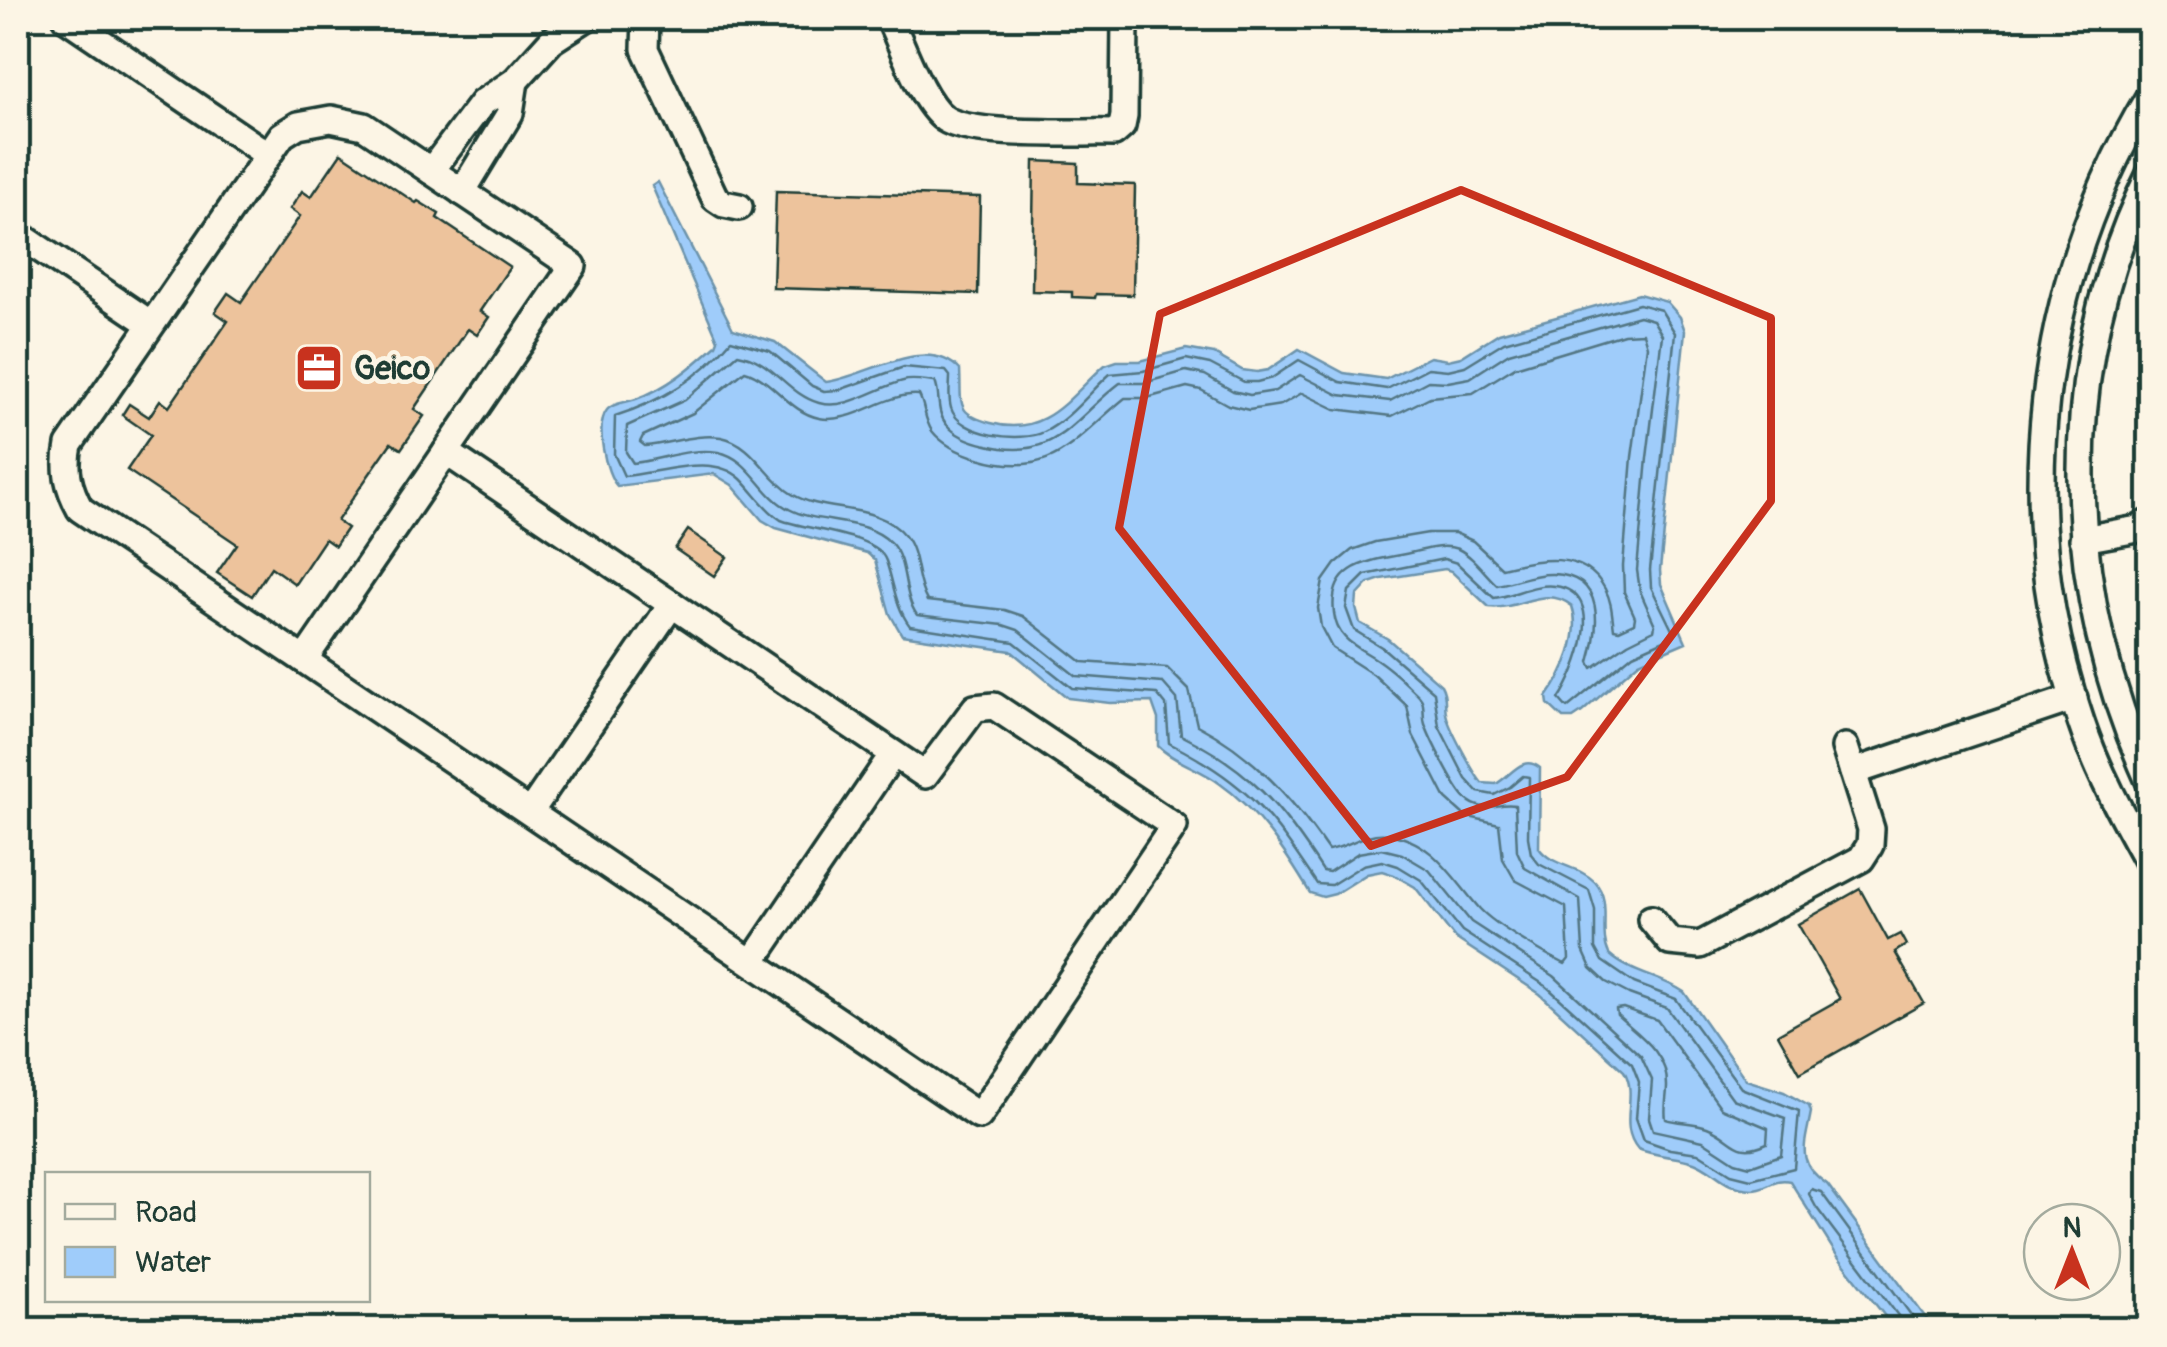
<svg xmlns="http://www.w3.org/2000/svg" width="2167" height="1347" viewBox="0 0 2167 1347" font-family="Pangolin,sans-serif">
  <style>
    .water { fill: #9fccfa; stroke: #6c93ab; stroke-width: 2.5 }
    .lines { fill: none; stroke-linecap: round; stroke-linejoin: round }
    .shore { stroke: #527683; stroke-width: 2.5 }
    .building { fill: #edc39c; stroke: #1f3d34; stroke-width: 2.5 }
    .minor-casing { stroke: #1f3d34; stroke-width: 32 }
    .minor { stroke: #fcf5e5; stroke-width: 25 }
    .marked { fill: none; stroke: #c8321e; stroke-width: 8; stroke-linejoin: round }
    .labels { text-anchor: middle; stroke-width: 9; stroke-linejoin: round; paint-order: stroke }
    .poi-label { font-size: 32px; font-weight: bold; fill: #1f3d34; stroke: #fcf5e5; text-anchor: start }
  </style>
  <rect width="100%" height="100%" fill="#fcf5e5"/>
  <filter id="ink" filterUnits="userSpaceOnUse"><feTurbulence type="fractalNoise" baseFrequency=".01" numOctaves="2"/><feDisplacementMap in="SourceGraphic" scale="20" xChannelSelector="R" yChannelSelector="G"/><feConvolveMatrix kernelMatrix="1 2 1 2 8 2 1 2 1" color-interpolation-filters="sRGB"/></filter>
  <g filter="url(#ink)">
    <path class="water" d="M658 182 733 329 775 342 826 382C864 378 926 333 960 370 962 403 954 413 991 423 1045 438 1069 397 1105 365L1117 361H1140L1186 349 1214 354 1242 370 1257 372 1268 370 1299 349 1344 373 1386 379 1430 357 1448 360 1461 357 1499 333 1639 294 1667 302 1680 317 1685 331 1660 570 1661 584 1686 642 1639 662 1582 712 1573 718H1563L1548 704 1547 697C1564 674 1582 634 1572 606 1545 584 1518 611 1489 607L1451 571 1445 569 1381 579 1369 583 1357 596 1356 608 1360 623 1388 639 1441 685C1448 697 1443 705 1447 717 1450 729 1474 774 1482 783L1496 784C1512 775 1522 754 1540 768L1539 848C1551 866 1580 866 1595 882 1613 902 1598 932 1609 954 1631 974 1660 976 1684 992L1746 1080 1784 1092 1809 1106 1811 1112C1805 1146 1795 1162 1827 1184L1934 1329H1895L1836 1254 1790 1181C1775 1177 1766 1189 1752 1189 1725 1189 1714 1169 1694 1162 1676 1156 1657 1157 1638 1149 1617 1124 1639 1096 1624 1071L1540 994 1455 938 1415 887 1394 875 1382 871 1367 874 1335 894 1323 897 1310 893C1286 853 1258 810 1219 783 1201 769 1174 762 1158 746V719L1152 702 1110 703 1068 698 1011 651 902 635 890 614 875 560 867 553 776 528 762 520 732 485 714 474 617 486C605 473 595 425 607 410 612 403 628 402 636 399 667 388 692 367 716 345L718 340 652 186Z"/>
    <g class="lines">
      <g class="shore">
        <path d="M1639 304 1661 310 1675 333 1650 570 1651 587 1673 632 1671 637 1633 654 1567 708 1559 699C1577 672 1609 593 1555 586 1534 583 1514 596 1494 598L1457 563 1444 559 1365 575 1349 591 1346 608 1354 630 1383 648 1434 692 1439 726 1466 779 1478 792 1494 795 1510 787 1523 776 1529 777 1528 837 1531 854 1539 864 1589 890 1595 910V948L1602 961 1634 983 1676 999 1741 1088 1799 1111 1794 1168 1751 1179 1731 1174 1698 1153 1670 1149 1644 1140 1636 1118 1639 1082 1632 1064 1546 986 1462 931 1421 880 1398 866 1382 861 1363 865 1331 885 1317 884C1270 813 1246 782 1169 743L1166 705 1157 694 1072 688 1014 642 910 626C895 606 894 584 886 561 877 534 806 530 781 520 764 509 755 493 741 479 713 452 661 473 624 476L614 454 615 416C662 401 700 378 731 340L770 351 812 386 824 391 839 390 904 367 946 371 950 376C950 385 948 398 951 408 959 436 1022 443 1044 432 1070 419 1089 393 1110 374L1143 371 1186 359 1210 364 1244 382H1257L1272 378 1299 360 1340 382 1387 389 1428 368 1448 370 1465 366 1504 342Z"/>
        <path d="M1639 316 1653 320 1662 335 1647 458 1637 570 1640 591 1655 625 1654 630 1628 643 1592 668 1589 662C1599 627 1606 576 1553 574 1534 573 1516 582 1497 585 1485 574 1473 556 1458 549 1440 543 1422 551 1405 554 1370 561 1328 564 1334 613 1337 641 1359 647 1379 661 1392 670 1408 685 1419 696 1426 703 1422 715 1425 724 1430 739 1455 788 1465 798 1485 816 1497 801 1515 805L1517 851 1525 868 1580 899 1583 950 1591 968 1606 982 1629 994 1667 1008 1733 1099 1785 1118 1781 1155 1750 1166 1735 1162 1703 1141 1653 1130 1649 1118 1652 1080 1641 1056 1554 976 1471 922 1429 870 1402 854 1382 849 1358 853 1329 872 1323 871C1282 807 1250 769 1181 735L1177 699 1163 683 1076 676 1018 630 1003 625 917 615C902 594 908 561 891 543 866 517 819 525 789 509 761 496 751 458 718 452 691 447 660 460 633 463L626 452 627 426 685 400 738 354C773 360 787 394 819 403 846 411 878 387 903 381 913 378 924 381 935 382 941 395 935 411 947 425 957 437 973 442 987 445 1055 463 1074 418 1120 383H1144L1186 371 1205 375 1233 391 1250 395 1275 391 1300 375 1339 395 1390 401 1428 381 1448 382 1470 378 1509 353Z"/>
        <path d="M1643 333 1647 346 1632 457 1623 566 1624 592 1635 617 1634 623 1619 630 1614 629C1612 615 1612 602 1605 589 1584 549 1536 559 1502 568L1473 541 1455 533H1428L1375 542 1352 550 1335 564 1323 581 1318 608 1321 627 1332 648 1374 675 1407 706 1413 735 1446 799 1465 816 1499 824 1503 859 1515 880 1566 907 1569 959 1565 964C1543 953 1496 926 1480 909 1453 879 1433 839 1386 834 1363 832 1348 848 1328 850 1292 798 1254 755 1197 725L1189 690 1167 668 1082 662 1023 616 1005 610 927 601C915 581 919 554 905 536 877 501 826 515 792 494 765 478 755 444 721 437 696 433 670 444 645 446L640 442 643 436 693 413 745 371C773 379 789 412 819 418 854 425 885 392 919 395 925 406 924 419 932 431 944 446 960 453 978 458 1053 481 1074 439 1125 398H1147L1187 387 1201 390 1228 405 1249 410 1281 405 1302 393 1335 409 1392 416 1430 397 1473 393 1515 367 1624 334Z"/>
        <path d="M1623 1008 1657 1020 1721 1108 1768 1128 1767 1143C1735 1158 1734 1137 1707 1127 1694 1122 1679 1123 1666 1119 1664 1108 1667 1098 1667 1086 1668 1053 1639 1035 1617 1015L1616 1009Z"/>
        <path d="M1903 1330 1899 1317 1816 1207 1809 1194 1811 1189 1821 1192 1922 1330"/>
      </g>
    </g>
    <g class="building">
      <path d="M341 153 416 203 418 201 439 214 437 218 510 267 480 311 489 317 477 335 468 329 414 409 424 416 401 449 391 443 337 521 347 528 335 546 325 539 295 584 271 567 252 596 217 573 237 544 127 470 151 435 122 415 129 404 149 417 160 400 169 407 228 321 215 312 228 293 241 302 300 216 290 209 302 191 311 197Z"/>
      <path d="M1034 161 1078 163V183L1135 185 1133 295 1096 294 1095 298 1072 297V292L1032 291Z"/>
      <path d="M776 191 980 197 978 294 773 288Z"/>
      <path d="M688 530 727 557 714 576 675 549Z"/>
      <path d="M1860 889 1888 940 1900 934 1906 945 1895 952 1924 1003 1800 1073 1778 1034 1840 999 1798 924Z"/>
    </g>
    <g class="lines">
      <g class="minor-casing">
        <g id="minor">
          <path d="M66 18 268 155"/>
          <path d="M646 18 645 49 715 198 724 204 739 207"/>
          <path d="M889 18C902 44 921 102 945 119 972 137 1077 132 1114 133L1122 126 1124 116 1125 18"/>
          <path d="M515 81 552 40 586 18"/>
          <path d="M2150 95C2036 284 2009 512 2081 722 2098 773 2124 819 2150 866"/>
          <path d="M331 119 364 126 573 266 304 660 80 509C68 487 64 469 69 445L282 135 298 125Z"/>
          <path d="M431 171 482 103 515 81 510 113 462 192"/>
          <path d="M2150 174C2054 367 2062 589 2150 783"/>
          <path d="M18 234 151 324"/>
          <path d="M2083 539 2138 529 2150 522"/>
          <path d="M304 660 979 1116 1174 826 994 706 975 708 925 775 446 452"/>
          <path d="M1853 772 2074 698"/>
          <path d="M530 812 672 604"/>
          <path d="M1651 919 1670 942 1700 945 1861 859 1870 845 1871 829 1845 747"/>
          <path d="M752 962 893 754"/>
        </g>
      </g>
      <use href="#minor" class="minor"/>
    </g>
  </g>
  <path class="marked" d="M1461 190 1771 318V501L1567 777 1371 846 1119 528 1160 314Z"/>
  <defs>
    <g id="office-square" transform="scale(2.5)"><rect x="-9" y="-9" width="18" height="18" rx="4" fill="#c8321e" stroke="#fcf5e5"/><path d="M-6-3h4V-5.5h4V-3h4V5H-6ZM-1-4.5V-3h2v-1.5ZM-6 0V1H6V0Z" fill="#fff"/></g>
  </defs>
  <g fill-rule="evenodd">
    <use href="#office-square" x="319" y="368"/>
  </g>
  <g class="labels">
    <g class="poi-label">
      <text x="354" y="379">Geico</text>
    </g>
  </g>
  <rect width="2167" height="1347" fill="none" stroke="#fcf5e5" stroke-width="60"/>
  <rect x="30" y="30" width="2107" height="1287" fill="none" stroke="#1f3d34" stroke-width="4" filter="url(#ink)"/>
  <rect x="45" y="1172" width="325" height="130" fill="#fcf5e5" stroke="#a4ab9e" stroke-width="2.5"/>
  <rect x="65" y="1204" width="50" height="15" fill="#fcf5e5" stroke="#a4ab9e" stroke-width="2.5"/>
  <text x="135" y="1222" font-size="30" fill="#1f3d34">Road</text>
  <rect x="65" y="1247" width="50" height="30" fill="#9fccfa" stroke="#a4ab9e" stroke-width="2.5"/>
  <text x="135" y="1272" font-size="30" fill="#1f3d34">Water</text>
  <g transform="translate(2072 1252)"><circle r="48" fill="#fcf5e5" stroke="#a4ab9e" stroke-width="2.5"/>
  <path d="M0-8L18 38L0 25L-18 38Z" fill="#c8321e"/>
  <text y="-15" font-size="28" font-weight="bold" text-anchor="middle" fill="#1f3d34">N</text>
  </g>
</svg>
